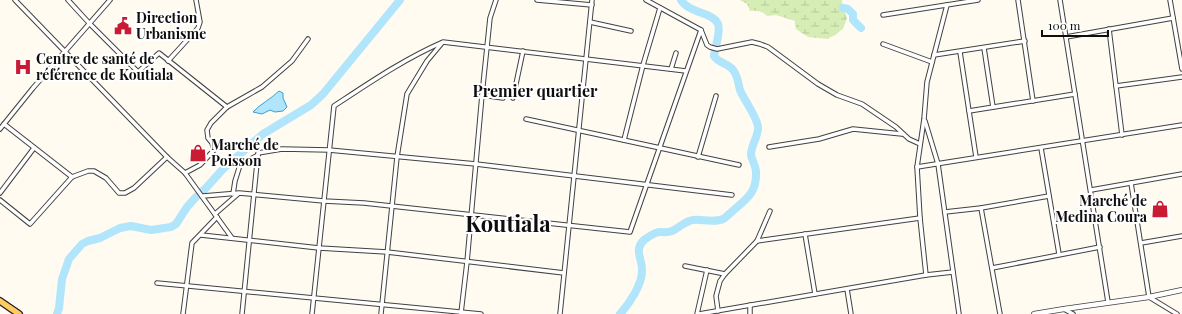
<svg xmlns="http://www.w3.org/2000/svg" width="1182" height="314" viewBox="0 0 1182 314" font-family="'Playfair Display',serif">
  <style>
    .wetland { fill: url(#wetland-marsh) }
    .water { fill: #b0e5fb; stroke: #32a3d7 }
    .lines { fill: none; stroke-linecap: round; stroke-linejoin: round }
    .river { stroke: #b0e5fb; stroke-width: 8 }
    .minor-casing { stroke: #414141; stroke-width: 5.5 }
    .tertiary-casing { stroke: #414141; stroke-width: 6 }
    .primary-casing { stroke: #1f1f1f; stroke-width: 8 }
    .minor { stroke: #fff; stroke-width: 3.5 }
    .tertiary { stroke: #fff; stroke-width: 4.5 }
    .primary { stroke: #ffcb60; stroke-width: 5.5 }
    .labels { text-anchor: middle; stroke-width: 4; stroke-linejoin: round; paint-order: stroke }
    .poi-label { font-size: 14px; font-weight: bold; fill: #0e0e0e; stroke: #fff; text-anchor: start }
    .quarter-label { font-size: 16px; font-weight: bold; fill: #0e0e0e; stroke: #fff }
    .town-label { font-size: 22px; font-weight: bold; fill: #0e0e0e; stroke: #fff }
  </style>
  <defs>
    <pattern id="wetland-marsh" width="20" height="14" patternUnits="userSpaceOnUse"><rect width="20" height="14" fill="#d7edb6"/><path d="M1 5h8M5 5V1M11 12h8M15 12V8" fill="none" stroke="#b7ca9b"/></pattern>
  </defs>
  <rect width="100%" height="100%" fill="#fffbf0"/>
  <path class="wetland" d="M740 0H842L843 8 847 18 843 29C840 30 839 32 837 34 834 36 831 36 828 39L808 37 796 29 795 21 776 15 767 16C763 11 756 10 750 11L747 4Z"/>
  <path class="water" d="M279 91 283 93V98L287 107 283 111 275 112 270 110 262 114 253 112C260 104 271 99 279 91Z"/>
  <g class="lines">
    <g class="river">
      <path d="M843 8 848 9 853 14V20L861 28"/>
      <path d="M57 314 59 308 62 279 69 259 82 244 88 241 100 238 120 228 131 226 151 230 171 227 176 224 187 207 196 197 205 189 223 169 263 134 311 105 323 94 400 0"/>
      <path d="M620 314C629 304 642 285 642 271 643 260 633 250 644 240 648 237 655 232 660 232 665 232 667 233 672 231 679 228 685 221 693 220 702 219 714 223 723 219 727 217 731 212 735 209 748 198 757 191 756 172 756 166 752 161 751 155 751 145 758 137 758 128 758 118 744 100 740 90 738 83 738 76 733 70 728 63 718 63 714 56 715 47 721 32 718 24 713 12 690 14 681 0"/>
    </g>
    <g class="minor-casing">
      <g id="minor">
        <path d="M15 0 167 157 185 173 232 238"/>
        <path d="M68 0 90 24 138 72 159 53 227 107"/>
        <path d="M537 0 592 5"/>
        <path d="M646 0 701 30 707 45 710 47 717 49 752 42 760 44 768 47 818 84 837 95 862 104 896 127 909 139 920 144"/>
        <path d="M1018 0 1033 101"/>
        <path d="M1060 0 1108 302"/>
        <path d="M1170 0 1182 69"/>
        <path d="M883 15 978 0"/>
        <path d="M590 22 631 31"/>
        <path d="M1109 29 1122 135"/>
        <path d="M1066 37 1173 18"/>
        <path d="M883 44 932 62"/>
        <path d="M984 48 993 107"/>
        <path d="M960 52 976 157"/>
        <path d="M934 55 1025 41"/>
        <path d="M168 61 198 28 200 22 196 0"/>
        <path d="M671 69 676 53"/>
        <path d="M1116 86 1182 77"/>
        <path d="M482 95 503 98"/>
        <path d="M513 98 523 51"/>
        <path d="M969 111 1075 94"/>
        <path d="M526 119 739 165"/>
        <path d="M925 121 938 164 959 314"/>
        <path d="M4 124 72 177"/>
        <path d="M0 129 33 88 110 0"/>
        <path d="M624 140 643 65 660 8"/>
        <path d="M769 147 819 139 853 129 902 134"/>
        <path d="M1041 148 1059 254"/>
        <path d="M698 157 716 96"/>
        <path d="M917 167 1182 125"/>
        <path d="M185 173 200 165 214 150 212 143 208 138 207 130 211 123 227 107 262 87 292 61 308 39"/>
        <path d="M1131 183 1149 297 1177 314"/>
        <path d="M1091 190 1182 174"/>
        <path d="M0 193 34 148"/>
        <path d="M233 194 235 181 240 165 258 155"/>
        <path d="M203 196 239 193 324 201 364 203 630 232 701 30"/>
        <path d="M0 200 30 224 72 177 88 171H94L106 178 119 193H125L134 188 167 157"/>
        <path d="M981 208 1000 314"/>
        <path d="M945 212 981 208 1049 196"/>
        <path d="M215 214 238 194"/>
        <path d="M805 234 815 294"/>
        <path d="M201 235 319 248 387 252 564 273"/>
        <path d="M757 241 920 218"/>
        <path d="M1141 243 1182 236"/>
        <path d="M685 266 725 274"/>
        <path d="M992 268 1100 247"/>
        <path d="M926 275 920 218 917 167 924 119 927 82 947 5"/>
        <path d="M157 283 481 314"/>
        <path d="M847 289 851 314"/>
        <path d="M1064 309 1073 314"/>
        <path d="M718 311 716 296 720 281 725 274 757 241 770 211"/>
        <path d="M461 313 467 262 482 95 490 18 496 0"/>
        <path d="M183 314 192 243 217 217"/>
        <path d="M242 314 258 153 282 149 329 150 476 164 732 195"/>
        <path d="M312 314 334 106C369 83 404 59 443 42L686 71"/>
        <path d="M381 314 397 157 407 94 427 61 442 43"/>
        <path d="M560 314 592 0"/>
        <path d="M697 314 707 270"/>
        <path d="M699 314 926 275 953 272"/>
        <path d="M750 314V305"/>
      </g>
    </g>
    <g class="tertiary-casing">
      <path id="tertiary" d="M1034 314 1064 309 1149 297 1182 290"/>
    </g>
    <g class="primary-casing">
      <path id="primary" d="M0 301 19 314"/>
    </g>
    <use href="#minor" class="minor"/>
    <use href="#tertiary" class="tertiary"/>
    <use href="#primary" class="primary"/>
  </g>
  <defs>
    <g id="civic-bare" transform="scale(1.38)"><path d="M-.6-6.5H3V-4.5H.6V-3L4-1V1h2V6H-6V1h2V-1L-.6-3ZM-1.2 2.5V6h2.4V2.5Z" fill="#c91c32" stroke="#fff" stroke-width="2.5" paint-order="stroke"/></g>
    <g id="hospital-bare" transform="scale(1.38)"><path d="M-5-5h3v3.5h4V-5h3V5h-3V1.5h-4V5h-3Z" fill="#c91c32" stroke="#fff" stroke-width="2.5" paint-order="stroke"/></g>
    <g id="shop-bare" transform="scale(1.38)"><path d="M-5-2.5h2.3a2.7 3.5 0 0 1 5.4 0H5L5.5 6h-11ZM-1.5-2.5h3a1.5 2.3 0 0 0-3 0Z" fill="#c91c32" stroke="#fff" stroke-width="2.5" paint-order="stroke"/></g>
  </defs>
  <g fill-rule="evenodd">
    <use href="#civic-bare" x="123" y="26"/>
    <use href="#hospital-bare" x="23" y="67"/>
    <use href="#shop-bare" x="198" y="153"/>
    <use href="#shop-bare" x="1160" y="209"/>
  </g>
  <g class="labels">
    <g class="poi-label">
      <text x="136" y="23">Direction<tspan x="136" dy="16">Urbanisme</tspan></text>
      <text x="36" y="64">Centre de santé de<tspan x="36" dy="16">référence de Koutiala</tspan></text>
      <text x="211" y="150">Marché de<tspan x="211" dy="16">Poisson</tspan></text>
      <text x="1147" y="206" text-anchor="end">Marché de<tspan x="1147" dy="16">Medina Coura</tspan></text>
    </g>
    <g class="quarter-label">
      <text x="535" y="97">Premier quartier</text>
    </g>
    <g class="town-label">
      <text x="508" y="232">Koutiala</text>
    </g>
  </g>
  <path d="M1042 30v6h66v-6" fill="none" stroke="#0e0e0e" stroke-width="2"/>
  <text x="1048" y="30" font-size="12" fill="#0e0e0e" stroke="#ffffff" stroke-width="3" paint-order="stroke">100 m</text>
</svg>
